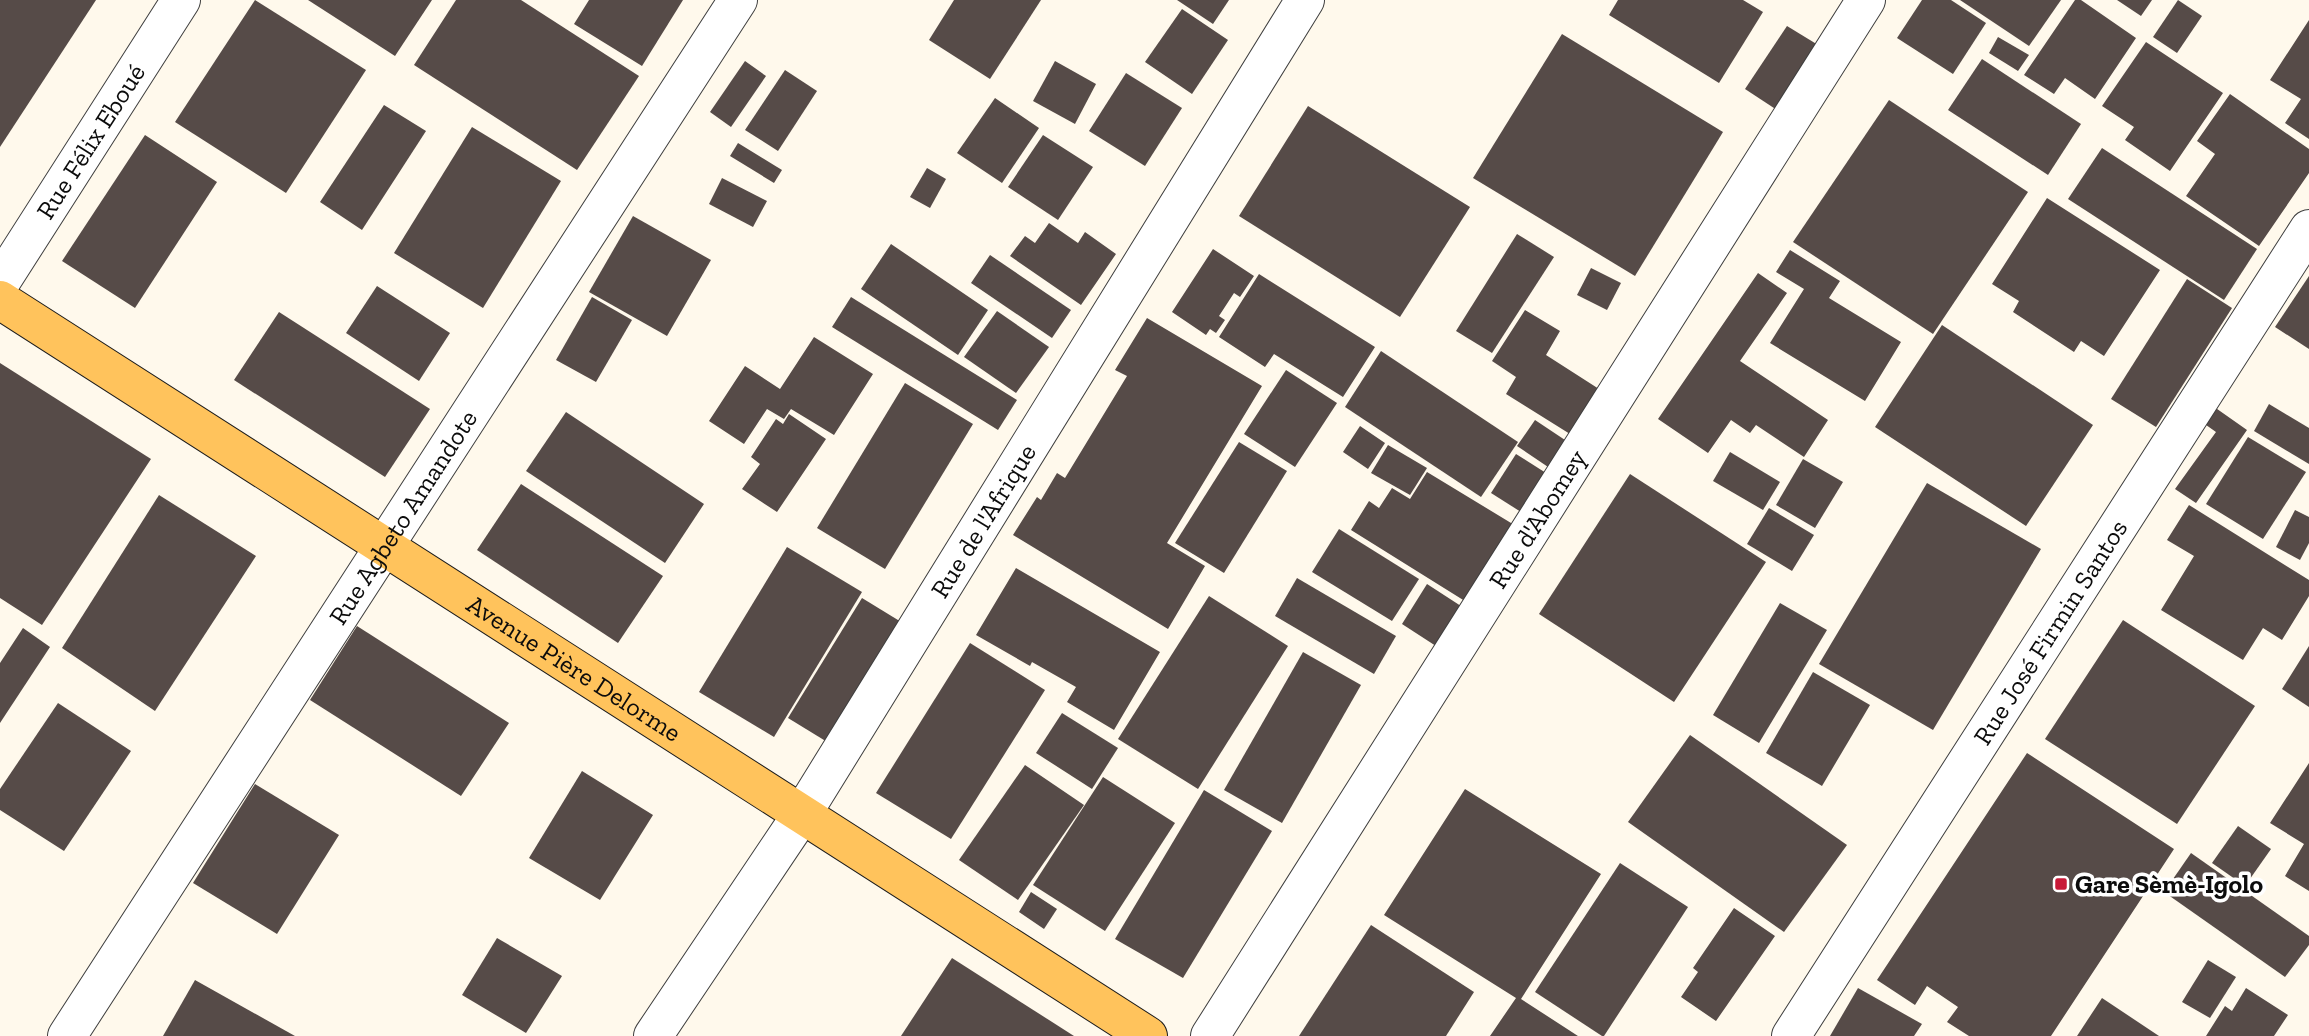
<svg xmlns="http://www.w3.org/2000/svg" width="2309" height="1036" viewBox="0 0 2309 1036" font-family="'Zilla Slab',serif">
  <style>
    .building { fill: #564b48 }
    .lines { fill: none; stroke-linecap: round; stroke-linejoin: round }
    .minor-casing { stroke: #3f3f3f; stroke-width: 40 }
    .major-casing { stroke: #1d1d1d; stroke-width: 40 }
    .minor { stroke: #fff; stroke-width: 38 }
    .major { stroke: #ffc35c; stroke-width: 38 }
    .poi-dot { fill: #c81937; stroke: #fff; stroke-width: 2.5 }
    .labels { text-anchor: middle; stroke-width: 7; stroke-linejoin: round; paint-order: stroke }
    .street-label { font-size: 26px; fill: #0c0c0c; stroke: #fff }
    .poi-label { font-size: 26px; font-weight: bold; fill: #0c0c0c; stroke: #fff; text-anchor: start }
  </style>
  <rect width="100%" height="100%" fill="#fff9ec"/>
  <g class="building">
    <path d="M0 0H96L0 147Z"/>
    <path d="M255 0 366 70 286 193 175 122Z"/>
    <path d="M308 0H432L395 56Z"/>
    <path d="M456 0H521L639 76 577 170 414 65Z"/>
    <path d="M589 0H683L642 66 574 24Z"/>
    <path d="M954 0H1041L990 79 929 40Z"/>
    <path d="M1177 0H1229L1213 24Z"/>
    <path d="M1618 0H1743L1763 12 1719 83 1609 15Z"/>
    <path d="M1922 0H1951L1986 23 1953 74 1897 38Z"/>
    <path d="M1960 0H2061L2029 46Z"/>
    <path d="M2075 0H2081L2136 38 2095 99 2065 78 2054 94 2024 75Z"/>
    <path d="M2117 0H2152L2141 16Z"/>
    <path d="M2178 0 2202 16 2177 53 2153 37Z"/>
    <path d="M1182 9 1228 40 1192 94 1145 62Z"/>
    <path d="M2309 20V139L2285 123 2301 99 2270 80Z"/>
    <path d="M1787 26 1823 48 1780 112 1745 89Z"/>
    <path d="M1562 34 1723 132 1635 276 1473 178Z"/>
    <path d="M1998 37 2029 55 2018 71 1989 53Z"/>
    <path d="M2146 42 2223 93 2170 171 2125 140 2134 127 2102 106Z"/>
    <path d="M1982 59 2081 124 2048 175 1948 110Z"/>
    <path d="M745 61 766 76 731 127 710 112Z"/>
    <path d="M1055 61 1096 84 1075 124 1033 101Z"/>
    <path d="M785 70 817 91 778 151 745 130Z"/>
    <path d="M1126 73 1182 108 1145 166 1089 131Z"/>
    <path d="M2230 94 2309 149V173L2259 246 2186 196 2215 154 2197 141Z"/>
    <path d="M995 98 1039 128 1002 183 957 153Z"/>
    <path d="M1889 100 2028 192 1933 334 1793 242Z"/>
    <path d="M384 105 426 131 362 230 320 202Z"/>
    <path d="M1308 106 1470 207 1400 317 1239 216Z"/>
    <path d="M472 127 561 181 483 308 394 253Z"/>
    <path d="M145 135 217 182 135 308 62 261Z"/>
    <path d="M1043 135 1093 167 1058 220 1008 187Z"/>
    <path d="M738 143 782 170 774 183 730 156Z"/>
    <path d="M2102 148 2257 249 2224 300 2068 199Z"/>
    <path d="M927 168 946 179 930 208 910 197Z"/>
    <path d="M722 178 767 201 753 227 709 204Z"/>
    <path d="M2047 198 2160 270 2104 356 2081 341 2074 352 2013 312 2019 301 1992 284Z"/>
    <path d="M633 216 711 260 667 336 589 292Z"/>
    <path d="M1049 223 1078 243 1085 232 1116 254 1081 305 1010 256 1025 236 1035 243Z"/>
    <path d="M1517 234 1554 257 1492 353 1456 331Z"/>
    <path d="M891 244 988 310 958 355 861 289Z"/>
    <path d="M1213 249 1254 276 1240 297 1234 293 1219 316 1225 320 1216 333 1210 329 1206 335 1172 312Z"/>
    <path d="M1790 250 1840 281 1829 298 1901 342 1865 401 1770 343 1804 289 1776 272Z"/>
    <path d="M990 255 1071 310 1052 338 971 283Z"/>
    <path d="M1591 268 1621 283 1607 310 1577 295Z"/>
    <path d="M1758 273 1787 293 1740 361 1828 420 1804 457 1756 425 1750 433 1731 420 1708 453 1658 419Z"/>
    <path d="M1259 274 1375 347 1343 397 1274 354 1265 367 1219 337Z"/>
    <path d="M2309 276V349L2275 327Z"/>
    <path d="M2187 279 2232 308 2156 427 2111 399Z"/>
    <path d="M377 286 450 333 419 381 346 333Z"/>
    <path d="M592 297 632 320 596 382 556 360Z"/>
    <path d="M851 297 1017 400 998 430 832 327Z"/>
    <path d="M1525 310 1560 331 1546 355 1599 389 1570 434 1506 394 1516 377 1492 361Z"/>
    <path d="M997 311 1049 347 1016 393 964 357Z"/>
    <path d="M279 312 430 409 385 477 234 380Z"/>
    <path d="M1147 318 1262 386 1167 543 1205 566 1168 629 1013 535 1037 497 1041 500 1057 473 1065 478 1127 376 1115 370Z"/>
    <path d="M1942 325 2093 425 2026 526 1875 427Z"/>
    <path d="M814 337 873 374 834 435 791 409 784 419 767 409 744 444 709 421 745 366 780 389Z"/>
    <path d="M1381 351 1518 442 1481 497 1345 407Z"/>
    <path d="M0 363 151 459 42 625 0 598Z"/>
    <path d="M1286 370 1337 403 1295 467 1244 434Z"/>
    <path d="M905 383 973 424 885 569 817 528Z"/>
    <path d="M2210 404 2247 430 2196 503 2175 489 2216 432 2199 420Z"/>
    <path d="M2269 404 2309 428V464L2254 431Z"/>
    <path d="M566 412 704 504 665 563 526 471Z"/>
    <path d="M789 414 826 439 777 512 742 489 760 464 751 457 776 419 783 424Z"/>
    <path d="M1535 420 1571 444 1554 471 1517 446Z"/>
    <path d="M1360 426 1385 443 1368 469 1343 452Z"/>
    <path d="M2248 437 2306 472 2263 539 2206 504Z"/>
    <path d="M1239 442 1287 471 1224 573 1175 543Z"/>
    <path d="M1388 445 1427 468 1410 495 1371 473Z"/>
    <path d="M1730 452 1780 482 1763 510 1713 481Z"/>
    <path d="M1516 454 1546 473 1521 512 1491 493Z"/>
    <path d="M1803 459 1843 482 1815 528 1776 505Z"/>
    <path d="M1427 472 1516 526 1468 603 1351 530 1369 501 1379 508 1392 488 1410 499Z"/>
    <path d="M1630 474 1766 562 1674 702 1539 614Z"/>
    <path d="M1927 483 2041 549 1933 730 1819 664Z"/>
    <path d="M521 484 663 576 618 643 477 550Z"/>
    <path d="M159 495 256 556 155 711 62 648Z"/>
    <path d="M2189 505 2309 580V596L2282 640 2263 628 2243 660 2161 610 2194 556 2167 540Z"/>
    <path d="M1769 508 1814 535 1792 571 1747 544Z"/>
    <path d="M2295 510 2309 517V543L2300 560 2276 547Z"/>
    <path d="M1339 529 1419 579 1392 621 1312 572Z"/>
    <path d="M787 547 862 592 774 737 699 692Z"/>
    <path d="M1016 568 1160 652 1114 730 1067 702 1076 687 1032 662 1030 666 976 635Z"/>
    <path d="M1297 578 1396 636 1374 674 1275 616Z"/>
    <path d="M1427 584 1464 608 1439 648 1402 624Z"/>
    <path d="M1209 596 1288 646 1198 789 1118 739Z"/>
    <path d="M862 598 911 628 837 748 788 718Z"/>
    <path d="M1780 603 1827 630 1759 743 1713 715Z"/>
    <path d="M2123 620 2255 706 2177 824 2045 739Z"/>
    <path d="M357 626 509 723 461 796 310 700Z"/>
    <path d="M23 628 50 647 0 723V663Z"/>
    <path d="M970 643 1045 690 951 839 876 793Z"/>
    <path d="M2309 646V707L2282 689Z"/>
    <path d="M1303 652 1361 685 1282 823 1224 790Z"/>
    <path d="M1813 672 1870 705 1822 786 1766 753Z"/>
    <path d="M58 703 131 751 64 851 0 810V789Z"/>
    <path d="M1062 713 1118 748 1092 789 1036 753Z"/>
    <path d="M1690 735 1847 845 1784 932 1628 822Z"/>
    <path d="M2027 753 2174 849 2051 1036H1969L1947 1022 1958 1007 1927 986 1915 1005 1877 980Z"/>
    <path d="M2309 763V891L2285 876 2304 844 2270 823Z"/>
    <path d="M1025 765 1084 805 1018 900 959 860Z"/>
    <path d="M582 771 653 815 600 900 529 858Z"/>
    <path d="M1103 777 1175 823 1105 931 1033 885Z"/>
    <path d="M255 784 339 835 277 934 193 883Z"/>
    <path d="M1465 789 1601 874 1521 999 1578 1036H1490L1516 998 1384 915Z"/>
    <path d="M1204 790 1272 831 1183 978 1115 939Z"/>
    <path d="M2238 826 2271 849 2245 886 2212 863Z"/>
    <path d="M2191 853 2309 936V945L2285 977 2164 892Z"/>
    <path d="M1620 863 1688 907 1604 1036H1602L1535 992Z"/>
    <path d="M1031 892 1057 909 1044 929 1019 912Z"/>
    <path d="M1734 908 1775 936 1716 1021 1681 997 1698 972 1693 968Z"/>
    <path d="M1371 925 1474 992 1446 1036H1299Z"/>
    <path d="M497 938 562 976 526 1033 462 995Z"/>
    <path d="M952 958 1074 1036H901Z"/>
    <path d="M2208 960 2236 977 2210 1018 2182 1002Z"/>
    <path d="M195 980 295 1036H163Z"/>
    <path d="M1858 988 1922 1024 1914 1036H1830Z"/>
    <path d="M2246 988 2288 1015 2274 1036H2206L2225 1006 2232 1011Z"/>
    <path d="M2102 998 2159 1036H2077Z"/>
  </g>
  <g class="lines">
    <g class="minor-casing">
      <g id="minor">
        <path id="s1" d="M0 283 181 0"/>
        <path id="s2" d="M67 1036 738 0"/>
        <path id="s3" d="M653 1036 802 814 1305 0"/>
        <path id="s4" d="M1210 1036 1866 0"/>
        <path id="s5" d="M1791 1036 2309 229"/>
      </g>
    </g>
    <g class="major-casing">
      <g id="major">
        <path id="s6" d="M0 300 1148 1036"/>
      </g>
    </g>
    <use href="#minor" class="minor"/>
    <use href="#major" class="major"/>
  </g>
  <rect class="poi-dot" x="2054" y="877" width="14" height="14" rx="3.5"/>
  <g class="labels">
    <g class="street-label">
      <text dy="9" stroke="none"><textPath href="#s1" startOffset="168">Rue Félix Eboué</textPath></text>
      <text dy="9" stroke="none"><textPath href="#s4" startOffset="612">Rue d'Abomey</textPath></text>
      <text dy="9" stroke="none"><textPath href="#s2" startOffset="618">Rue Agbeto Amandote</textPath></text>
      <text dy="9" stroke="none"><textPath href="#s3" startOffset="612">Rue de l'Afrique</textPath></text>
      <text dy="9" stroke="none"><textPath href="#s5" startOffset="480">Rue José Firmin Santos</textPath></text>
      <text dy="9" stroke="none"><textPath href="#s6" startOffset="682">Avenue Pière Delorme</textPath></text>
    </g>
    <g class="poi-label">
      <text x="2075" y="893">Gare Sèmè-Igolo</text>
    </g>
  </g>
</svg>
